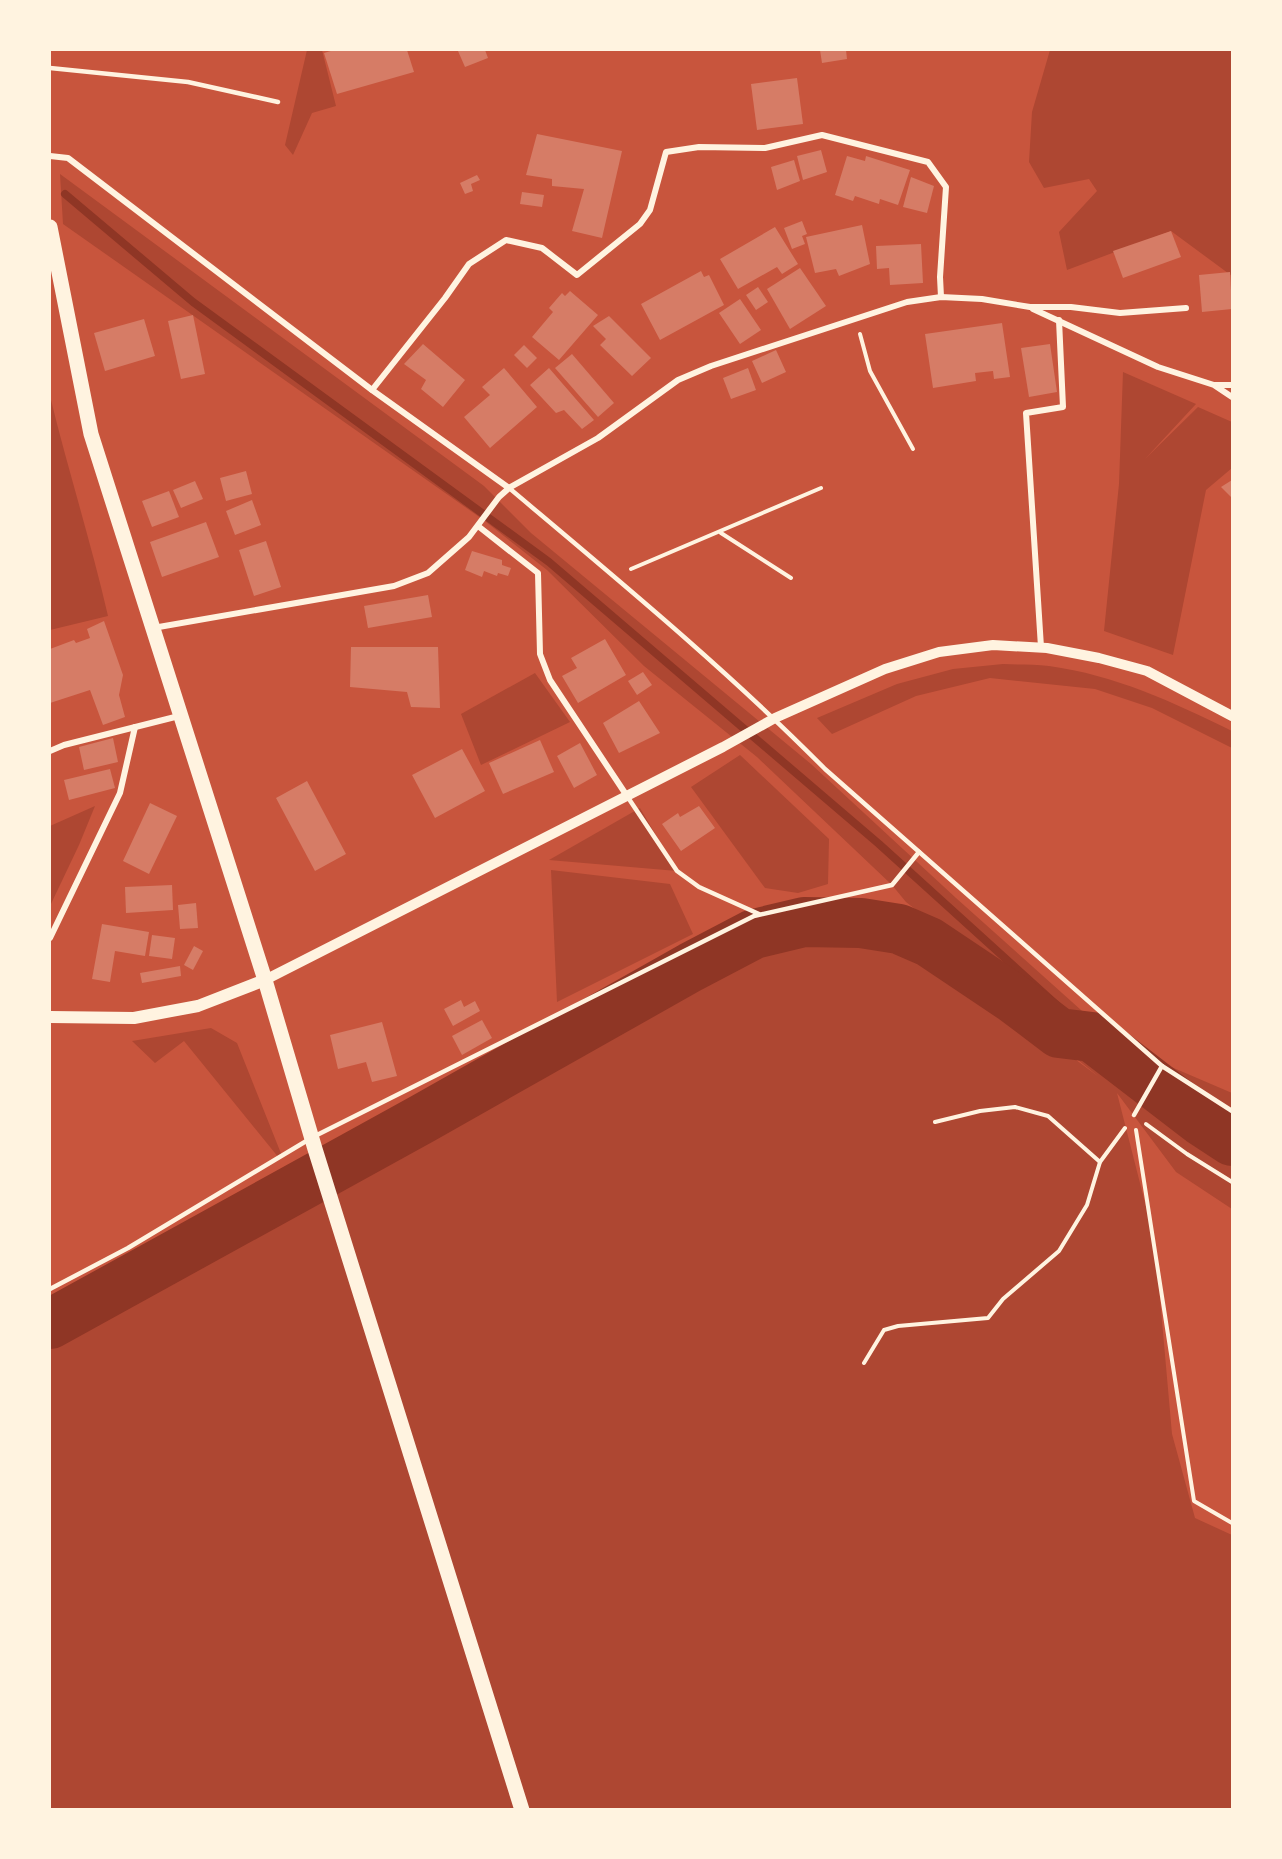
<svg xmlns="http://www.w3.org/2000/svg" width="1282" height="1859" viewBox="0 0 1282 1859" font-family="Ubuntu,sans-serif">
  <style>
    .green { fill: #ae4732 }
    .lines { fill: none; stroke-linecap: round; stroke-linejoin: round }
    .stream { stroke: #8f3625; stroke-width: 8 }
    .river { stroke: #8f3625; stroke-width: 50 }
    .building { fill: #d67c66 }
    .path { stroke: #fff3e0; stroke-width: 4 }
    .service { stroke: #fff3e0; stroke-width: 4.5 }
    .minor { stroke: #fff3e0; stroke-width: 6 }
    .tertiary { stroke: #fff3e0; stroke-width: 10 }
    .secondary { stroke: #fff3e0; stroke-width: 12 }
    .primary { stroke: #fff3e0; stroke-width: 15 }
  </style>
  <rect width="100%" height="100%" fill="#c8553d"/>
  <g class="green">
    <path d="M307 50H322L336 106 312 113 293 155 285 145Z"/>
    <path d="M1050 50H1232V276L1171 231 1067 270 1059 232 1097 191 1089 179 1044 188 1029 162 1032 112Z"/>
    <path d="M60 174 484 486 531 533 811 764 956 898 1120 1045 1232 1093V1209L1176 1172 1117 1093 1155 1242 1172 1434 1195 1518 1232 1535V1809H50V1337L129 1289 286 1210 394 1139 505 1085 585 1052 670 996 757 952 810 929 861 932 897 939 959 981 1013 1013 1099 1077 1008 1003 960 944 906 902 892 885 757 757 644 666 547 570 485 521 63 224Z"/>
    <path d="M1123 372 1196 404 1145 459 1198 407 1232 422V468L1206 490 1173 655 1104 631 1119 484Z"/>
    <path d="M50 396C68 470 91 542 108 616L50 630Z"/>
    <path d="M1003 664C1018 665 1034 664 1049 666 1115 675 1173 702 1232 731V748L1152 708 1095 689 990 678 916 696 832 734 817 718 897 684 953 669Z"/>
    <path d="M535 673 570 722 481 765 461 714Z"/>
    <path d="M740 755 829 839 828 884 798 893 765 888 691 787Z"/>
    <path d="M95 806 79 845 50 906V826Z"/>
    <path d="M640 808 677 871 549 860Z"/>
    <path d="M551 870 670 884 693 934 557 1002Z"/>
    <path d="M211 1028 237 1043 282 1156 279 1158 184 1041 155 1063 132 1041Z"/>
  </g>
  <g class="lines">
    <path class="stream" d="M65 194 193 302 549 562 879 844 1092 1037"/>
    <path class="river" d="M50 1324 422 1119 691 967 754 934 804 922 861 923 899 929 929 942 1014 999 1059 1033 1092 1037 1200 1120 1232 1141"/>
  </g>
  <g class="building">
    <path d="M334 50H407L414 72 337 94 324 53Z"/>
    <path d="M461 50H485L488 58 465 67 458 51Z"/>
    <path d="M820 50H846L847 59 822 63Z"/>
    <path d="M797 78 803 124 757 130 751 84Z"/>
    <path d="M537 134 622 151 602 238 572 231 584 189 552 186V179L526 175Z"/>
    <path d="M821 150 827 172 803 180 797 156Z"/>
    <path d="M847 156 865 161 866 156 910 170 898 205 880 199 879 204 855 196 853 201 835 195Z"/>
    <path d="M794 160 800 181 777 190 771 167Z"/>
    <path d="M477 175 480 180 471 184 473 191 465 194 460 183Z"/>
    <path d="M911 177 934 186 927 213 903 207Z"/>
    <path d="M522 192 544 195 542 207 520 204Z"/>
    <path d="M802 221 807 234 802 236 805 244 792 249 784 228Z"/>
    <path d="M862 225 870 264 839 276 836 269 815 273 806 237Z"/>
    <path d="M775 227 798 264 782 274 777 267 738 289 720 259Z"/>
    <path d="M1171 231 1181 257 1123 278 1113 251Z"/>
    <path d="M921 244 923 283 890 285 889 268 877 269 876 246Z"/>
    <path d="M800 268 826 306 790 329 767 289Z"/>
    <path d="M701 271 704 277 709 275 724 305 660 340 641 304Z"/>
    <path d="M1230 272 1232 309 1202 312 1199 275Z"/>
    <path d="M758 287 768 302 756 310 746 295Z"/>
    <path d="M570 291 598 315 559 360 532 337 553 312 549 308 562 293 565 296Z"/>
    <path d="M740 299 761 330 740 344 719 313Z"/>
    <path d="M193 315 205 374 181 379 168 321Z"/>
    <path d="M609 316 651 358 632 376 600 345 606 339 593 326Z"/>
    <path d="M144 319 155 356 105 371 94 333Z"/>
    <path d="M1002 323 1010 377 994 379 993 371 975 373 976 381 933 388 925 334Z"/>
    <path d="M423 344 465 380 443 407 421 389 426 380 404 364Z"/>
    <path d="M1050 344 1057 392 1029 397 1021 348Z"/>
    <path d="M524 345 537 358 527 368 514 355Z"/>
    <path d="M776 350 786 372 762 383 752 361Z"/>
    <path d="M572 354 614 403 598 417 555 368Z"/>
    <path d="M504 368 537 407 490 448 464 417 490 395 482 387Z"/>
    <path d="M549 368 594 420 582 429 564 410 556 413 530 385Z"/>
    <path d="M748 368 756 390 731 399 723 378Z"/>
    <path d="M246 471 252 494 226 501 220 478Z"/>
    <path d="M1232 480V498L1221 487Z"/>
    <path d="M195 481 203 499 181 508 173 490Z"/>
    <path d="M169 491 179 517 152 527 142 501Z"/>
    <path d="M252 500 261 525 235 535 226 511Z"/>
    <path d="M206 522 219 557 162 577 150 542Z"/>
    <path d="M266 541 281 587 254 596 239 550Z"/>
    <path d="M472 551 502 560V565L511 568 508 576 498 573 497 576 484 571 482 577 465 570Z"/>
    <path d="M428 595 432 617 368 628 364 606Z"/>
    <path d="M104 621 123 675 119 695 125 717 103 725 90 690 50 703V649L74 640 76 643 90 638 87 629Z"/>
    <path d="M605 639 626 675 578 703 562 676 577 668 571 658Z"/>
    <path d="M351 647H438L440 708 411 707 407 692 350 687Z"/>
    <path d="M643 672 652 685 637 695 628 681Z"/>
    <path d="M639 701 660 733 619 753 603 723Z"/>
    <path d="M113 738 118 762 84 770 79 747Z"/>
    <path d="M540 740 554 772 503 794 489 763Z"/>
    <path d="M580 743 597 775 574 788 557 756Z"/>
    <path d="M462 749 485 791 435 818 412 775Z"/>
    <path d="M110 769 115 788 69 800 64 780Z"/>
    <path d="M307 781 346 854 315 871 276 798Z"/>
    <path d="M150 803 177 816 149 874 123 861Z"/>
    <path d="M699 806 715 828 681 851 662 824 678 813 680 817Z"/>
    <path d="M172 885 173 910 126 913 125 887Z"/>
    <path d="M196 903 198 928 180 929 178 905Z"/>
    <path d="M102 924 149 932 145 956 115 951 110 982 92 979Z"/>
    <path d="M152 935 175 938 172 959 149 956Z"/>
    <path d="M194 946 203 951 193 970 184 965Z"/>
    <path d="M180 966 181 976 142 983 140 973Z"/>
    <path d="M461 1000 464 1007 475 1001 480 1011 453 1026 444 1009Z"/>
    <path d="M482 1020 492 1038 462 1055 452 1036Z"/>
    <path d="M382 1022 397 1076 372 1082 366 1062 338 1069 330 1035Z"/>
  </g>
  <g class="lines">
    <g class="path">
      <path d="M860 334 870 371 913 449"/>
      <path d="M721 533 791 578"/>
      <path d="M631 569 821 488"/>
      <path d="M935 1122 980 1111 1015 1107 1048 1116 1100 1162 1125 1128"/>
      <path d="M1146 1124 1187 1154 1232 1182"/>
      <path d="M1136 1130 1194 1501 1232 1523"/>
      <path d="M864 1363 884 1330 898 1326 988 1318 1003 1299 1059 1251 1087 1205 1100 1162"/>
    </g>
    <g class="service">
      <path d="M50 68 188 82 278 102"/>
      <path d="M509 488C617 579 726 669 825 769L1162 1066 1232 1111"/>
      <path d="M627 796 677 871 699 887 759 914"/>
      <path d="M1134 1115 1162 1066"/>
      <path d="M50 1289 128 1248 313 1137 754 916 892 885 919 852"/>
    </g>
    <g class="minor">
      <path d="M50 156 68 158 372 390 509 488"/>
      <path d="M1033 309 1158 367 1214 385 1232 397"/>
      <path d="M1215 385H1232"/>
      <path d="M372 390 445 298 469 264 506 240 542 248 577 275 640 224 650 210 666 152 699 147 765 148 822 135 928 162 946 187 940 277 941 297"/>
      <path d="M478 526 538 573 540 654 550 680 627 796"/>
      <path d="M153 628 394 586 428 573 469 537 499 497 509 488 598 438 678 380 711 366 907 302 941 297 982 299 1030 307H1071L1120 313 1186 308"/>
      <path d="M1041 647 1026 413 1063 407 1059 320"/>
      <path d="M50 751 64 745 179 716"/>
      <path d="M50 938 120 793 135 727"/>
    </g>
    <path class="tertiary" d="M265 980 723 747 775 718 885 669 939 652 993 645 1047 648 1099 658 1147 671 1232 716"/>
    <path class="secondary" d="M50 1017 134 1018 198 1006 265 980"/>
    <path class="primary" d="M50 227 91 434 265 980 315 1149 522 1810"/>
  </g>
  <rect width="1282" height="1859" fill="none" stroke="#fff3e0" stroke-width="102"/>
</svg>
